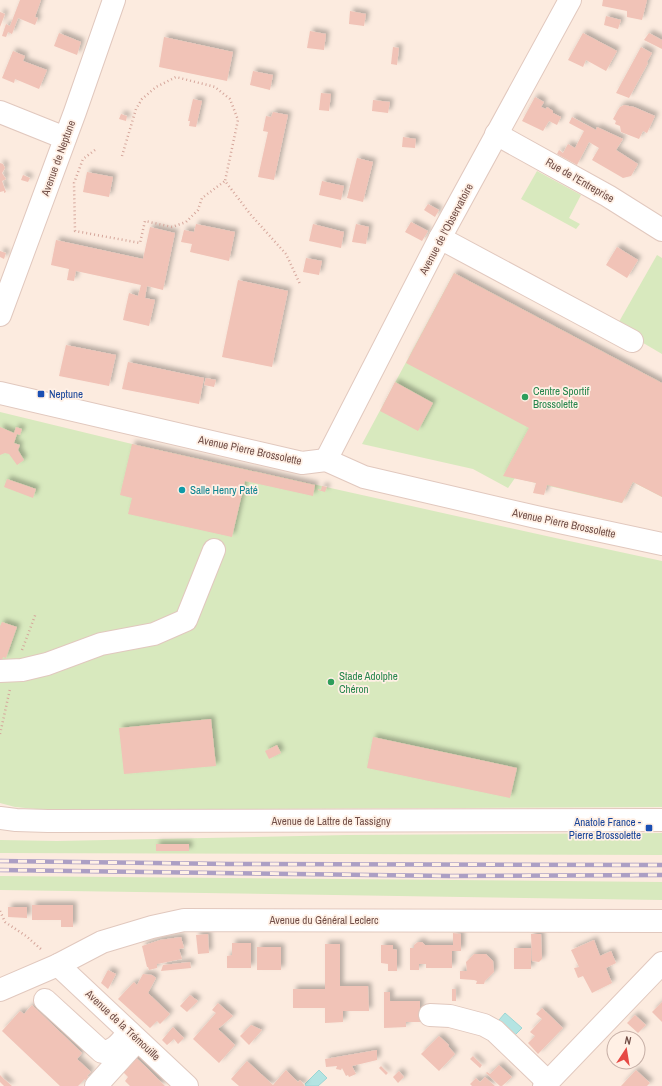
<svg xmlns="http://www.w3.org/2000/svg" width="662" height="1086" viewBox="0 0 662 1086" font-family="'Archivo Narrow',sans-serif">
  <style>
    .green { fill: #d8e9be }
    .water { fill: #b4e4e2; stroke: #9bd6d4 }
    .building { fill: #f1c3b7; filter: url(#shadow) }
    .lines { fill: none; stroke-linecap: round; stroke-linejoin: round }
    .minor-casing { stroke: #e1c8be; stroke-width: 24 }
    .path { stroke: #d5a69b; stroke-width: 2.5; stroke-dasharray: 1 3; stroke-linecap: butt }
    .minor { stroke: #fff; stroke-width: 22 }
    .rail-casing { stroke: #ac9fc4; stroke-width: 4.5 }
    .rail { stroke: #fff0e5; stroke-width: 3; stroke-dasharray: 9; stroke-linecap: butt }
    .transit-dot { fill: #1a4fb4; stroke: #fff0e5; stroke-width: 1.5 }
    .leisure-dot { fill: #2e9e5b; stroke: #fff0e5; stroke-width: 1.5 }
    .culture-dot { fill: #0f9aa8; stroke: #fff0e5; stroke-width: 1.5 }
    .labels { text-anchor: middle; stroke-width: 3.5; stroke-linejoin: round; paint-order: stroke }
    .street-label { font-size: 11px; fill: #714e47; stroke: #fff0e5 }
    .leisure-label { font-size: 11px; fill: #27864d; stroke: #fff0e5; text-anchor: start }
    .transit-label { font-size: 11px; fill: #164399; stroke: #fff0e5; text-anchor: start }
    .culture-label { font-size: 11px; fill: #0d838f; stroke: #fff0e5; text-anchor: start }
  </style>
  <defs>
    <filter id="shadow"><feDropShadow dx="3.5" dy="-3.5" stdDeviation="2" flood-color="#0004"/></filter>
  </defs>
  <rect width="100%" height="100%" fill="#fcebdf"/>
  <g class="green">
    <path d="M537 171 581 195 569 218 580 224 576 229 521 199Z"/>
    <path d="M657 255 662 258V354L616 327Z"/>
    <path d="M454 273 662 383V497L633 482 622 503 515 478 508 488 473 469 362 444Z"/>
    <path d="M0 412 132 444 560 539 662 561V807L47 810 15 807 0 803Z"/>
    <path d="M662 833V855L0 853V840L57 841 347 835Z"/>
    <path d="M0 876 662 882V900L0 890Z"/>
  </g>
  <g class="water">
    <path d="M505 1013 522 1028 515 1035 499 1020Z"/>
    <path d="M319 1070 327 1078 318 1086H306L305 1084Z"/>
  </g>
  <g class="building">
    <path d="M20 0H41L35 17 38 18 35 25 18 18 12 34 8 32 6 37 2 36 6 24 10 26Z"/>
    <path d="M603 0H647L642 20 627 17V11L602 6Z"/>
    <path d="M350 11 366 14 364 26 349 24Z"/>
    <path d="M0 12 5 14 0 27Z"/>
    <path d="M606 16 621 20 618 29 604 25Z"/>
    <path d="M310 31 326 34 324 50 307 48Z"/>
    <path d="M59 33 81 42 77 55 54 46Z"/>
    <path d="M583 33 617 51 606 71 586 60 583 67 568 60Z"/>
    <path d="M649 33 662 40V49L644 40Z"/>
    <path d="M164 37 233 52 227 81 159 67Z"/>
    <path d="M393 47 399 48 397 65 391 64Z"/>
    <path d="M641 47 652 53 647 62 648 63 629 98 616 93Z"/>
    <path d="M13 51 25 56 23 61 47 70 39 89 15 79 14 83 2 78Z"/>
    <path d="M253 71 273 75 270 90 250 85Z"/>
    <path d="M321 93 331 94 329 111 319 110Z"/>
    <path d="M535 97 544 102 541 107 546 109 547 107 553 111V113L561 117 557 125 549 121 543 131 522 121Z"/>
    <path d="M193 99 202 101 196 127 189 126 190 121H188Z"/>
    <path d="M373 100 390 102 388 113 372 111Z"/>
    <path d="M624 105 634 107 655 116 647 133 643 131 639 139 621 132 620 126 615 124 616 121 613 119 618 110 620 107Z"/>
    <path d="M273 112 288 115 274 180 258 177 268 132 263 131 266 116 271 117Z"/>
    <path d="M121 114 127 116 126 121 119 119Z"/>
    <path d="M572 117 596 130 597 127 623 139 616 150 638 164 631 176 623 178 592 160 599 148 589 142 577 165 557 154 559 150 563 153 568 144 575 148 584 131 569 123Z"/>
    <path d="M403 137 416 139 415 148 402 147Z"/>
    <path d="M357 158 373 162 363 202 347 198Z"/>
    <path d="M0 163 3 164 5 168 2 173 6 179 2 181 6 192 4 193V191L0 192Z"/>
    <path d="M87 172 113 177 109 197 83 192Z"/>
    <path d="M23 175 30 178 28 182 21 180Z"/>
    <path d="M322 181 344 186 341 200 319 195Z"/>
    <path d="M428 204 439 210 435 217 424 210Z"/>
    <path d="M411 222 428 231 422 241 405 232Z"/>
    <path d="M196 224 235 232 229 261 190 252 192 244 181 242 184 230 194 232Z"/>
    <path d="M313 224 344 232 341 248 309 241Z"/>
    <path d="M356 224 369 227 366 244 352 242Z"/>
    <path d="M150 227 175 233 163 290 147 286 145 298 155 300 149 326 123 320 129 293 138 296 141 285 76 271 74 281 67 280 69 269 51 265 56 240 143 259Z"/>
    <path d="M617 247 638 260 627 278 606 265Z"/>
    <path d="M0 251 6 253 4 259 0 257Z"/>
    <path d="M306 258 322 261 319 275 303 272Z"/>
    <path d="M454 273 662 383V497L633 482 622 503 547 485 544 495 533 493 536 483 503 476 529 428 406 363Z"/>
    <path d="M238 280 288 291 272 367 222 357Z"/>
    <path d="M66 345 116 355 109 386 59 376Z"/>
    <path d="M128 362 204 378 199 404 122 389Z"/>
    <path d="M206 378 216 380 214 387 204 385Z"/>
    <path d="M395 382 433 403 418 431 380 411Z"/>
    <path d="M0 427 14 433 16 427 22 429 20 435 17 434 14 443 20 445 18 450 24 460 17 465 9 454 5 453 0 455Z"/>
    <path d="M132 444 315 485 313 496 245 481 232 537 128 514 132 498 120 495Z"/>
    <path d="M7 479 36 489 33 498 4 487Z"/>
    <path d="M322 486 327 487 325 492 318 490V489L321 490Z"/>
    <path d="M2 622 17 627 6 658 3 657 2 661 0 660V626Z"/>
    <path d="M211 719 216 766 124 774 119 728Z"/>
    <path d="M373 737 517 768 510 798 367 768Z"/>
    <path d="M277 745 281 753 269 759 265 751Z"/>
    <rect x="156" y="844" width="33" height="7"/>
    <path d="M32 905H73V927H61V920H32Z"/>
    <path d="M8 907H27V918L8 917Z"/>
    <path d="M453 933 461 934V951H452V968H426V964H419V970H410V948H414V945L418 942H422L425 945H453Z"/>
    <path d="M208 934 209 953 198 954 196 935Z"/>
    <path d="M531 934H541L542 959 539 962 532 961Z"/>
    <path d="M181 937 184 948 179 949 182 959 157 964V968L149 970 148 967H147L142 946 160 940Z"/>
    <path d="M594 940 600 956 611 951 616 963 606 968 612 983 592 993 583 976 578 978 574 968 579 967 571 950Z"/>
    <path d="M232 943H251V968H227V956L232 955Z"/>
    <path d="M325 944H340V986H368L369 1011H343V1022L325 1023V1008H293V989H325Z"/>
    <path d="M381 945H393V949L397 950V971H388V964L381 963Z"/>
    <rect x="257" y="947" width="24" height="23"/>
    <rect x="514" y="948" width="17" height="21"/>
    <path d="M474 954H486L493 961 494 972 485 981 484 984H476L477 981 474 980 460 979V971H467L466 962Z"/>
    <path d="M190 962 191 968 161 971 163 965Z"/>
    <path d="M108 970 116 974 108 989 101 983Z"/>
    <path d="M143 974 152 975 156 978 148 993 170 1014 160 1024 157 1021 150 1028 118 999 134 982 137 985Z"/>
    <rect x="452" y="989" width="4" height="12"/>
    <path d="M384 992H390V1001H420V1022H406V1027L384 1028Z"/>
    <path d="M190 995 198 1001 187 1012 180 1006Z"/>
    <path d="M662 1002V1022L652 1012Z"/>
    <path d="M218 1003 233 1016 218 1029 235 1045 219 1063 193 1039 216 1013 212 1010Z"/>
    <path d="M32 1005 82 1053 77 1059 91 1072 87 1076 89 1077 86 1081 85 1079 78 1086H60L2 1031 20 1011 24 1014Z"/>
    <path d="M542 1008 563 1028 538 1054 528 1043 535 1036 530 1032 542 1019 536 1014Z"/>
    <path d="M635 1015 646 1025 638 1033 627 1023Z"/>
    <path d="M251 1025 262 1030 249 1045 240 1036Z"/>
    <path d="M173 1027 184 1038 178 1044 174 1039 167 1045 162 1040Z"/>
    <path d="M439 1036 449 1045 448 1046 455 1054 439 1071 421 1054Z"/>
    <path d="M377 1050V1060L352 1066 356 1074 349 1077 348 1075 346 1076 342 1068 341 1070 336 1069 337 1066 326 1067 325 1059Z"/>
    <path d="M133 1055 145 1066 165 1086H130L125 1081 128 1077 120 1069Z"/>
    <path d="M473 1056 482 1065 480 1068 470 1059Z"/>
    <path d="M247 1061 273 1085 286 1070 298 1082 300 1080 305 1086H239L231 1079Z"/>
    <path d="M499 1065 512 1077 502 1086H500L486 1073 487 1072 490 1074Z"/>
    <path d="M381 1066 388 1073 386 1075 379 1068Z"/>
    <path d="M636 1070 650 1083 647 1086H621Z"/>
    <path d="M399 1071 404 1077 398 1083 393 1077Z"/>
    <path d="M0 1075 4 1079 12 1086H4L0 1082Z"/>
    <path d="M485 1077 495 1086H472L470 1084 476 1078 480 1082Z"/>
  </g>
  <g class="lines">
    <g class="minor-casing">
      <g id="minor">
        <path d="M0 112 65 138"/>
        <path d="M496 134 608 196 662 230"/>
        <path d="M440 238 632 341"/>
        <path d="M0 315 75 112 114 0"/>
        <path d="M0 393 302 463 326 460 364 477 536 517 662 544"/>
        <path d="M326 460 440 238 570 0"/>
        <path d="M0 671 22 670 47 664 101 644 154 634 186 620 214 550"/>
        <path d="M0 818 16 820 48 821 662 820"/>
        <path d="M58 965 187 1086"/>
        <path d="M0 990 58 965 102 942 152 927 184 920 662 921"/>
        <path d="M45 1000 102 1052C115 1052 122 1040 129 1032"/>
        <path d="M430 1015 450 1016 484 1025 495 1031 548 1082"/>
        <path d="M96 1086 134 1044"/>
        <path d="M544 1086 662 963"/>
      </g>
    </g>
    <g class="path">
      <path d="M95 150 83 159 74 183 75 231 140 243 145 221 172 227 186 222 198 210 202 198 225 181"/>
      <path d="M122 156 136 109 142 99 156 87 176 77 215 87 230 99 238 120 225 181 251 215 286 254 300 284"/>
      <path d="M22 650 36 613"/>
      <path d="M0 734 10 689"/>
      <path d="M0 911 5 922 26 936 42 950"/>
    </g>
    <use href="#minor" class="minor"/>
    <g class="rail-casing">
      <g id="rail">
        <path d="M0 861 229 864 662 865"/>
        <path d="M0 870 450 876 662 875"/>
      </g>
    </g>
    <use href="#rail" class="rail"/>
  </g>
  <g class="transit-dot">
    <rect x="37" y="390" width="8" height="8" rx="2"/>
    <rect x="645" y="824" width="8" height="8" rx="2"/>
  </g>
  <g class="leisure-dot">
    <circle cx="525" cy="397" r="4"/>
    <circle cx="331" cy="682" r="4"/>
  </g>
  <circle class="culture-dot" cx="182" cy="490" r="4"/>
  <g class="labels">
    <g class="street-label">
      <text transform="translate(58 158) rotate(-70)" y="4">Avenue de Neptune</text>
      <text transform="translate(580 180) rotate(30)" y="4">Rue de l'Entreprise</text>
      <text transform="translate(446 229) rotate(-62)" y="4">Avenue de l'Observatoire</text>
      <text transform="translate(250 450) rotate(12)" y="4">Avenue Pierre Brossolette</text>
      <text transform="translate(564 523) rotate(12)" y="4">Avenue Pierre Brossolette</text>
      <text x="331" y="825">Avenue de Lattre de Tassigny</text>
      <text x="324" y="924">Avenue du Général Leclerc</text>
      <text transform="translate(123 1025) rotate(43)" y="4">Avenue de la Trémouille</text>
    </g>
    <g class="leisure-label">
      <text x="533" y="395">Centre Sportif<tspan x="533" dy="13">Brossolette</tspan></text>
      <text x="339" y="680">Stade Adolphe<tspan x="339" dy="13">Chéron</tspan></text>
    </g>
    <g class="transit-label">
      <text x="49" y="398">Neptune</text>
      <text x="641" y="826" text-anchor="end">Anatole France -<tspan x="641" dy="13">Pierre Brossolette</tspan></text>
    </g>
    <g class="culture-label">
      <text x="190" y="494">Salle Henry Paté</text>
    </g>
  </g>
  <g transform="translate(626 1050) rotate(12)"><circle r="19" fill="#fff0e5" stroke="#c6afa6"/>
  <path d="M0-3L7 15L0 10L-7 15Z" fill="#e64944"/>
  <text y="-6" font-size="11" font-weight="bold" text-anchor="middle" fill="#714e47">N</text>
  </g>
</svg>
